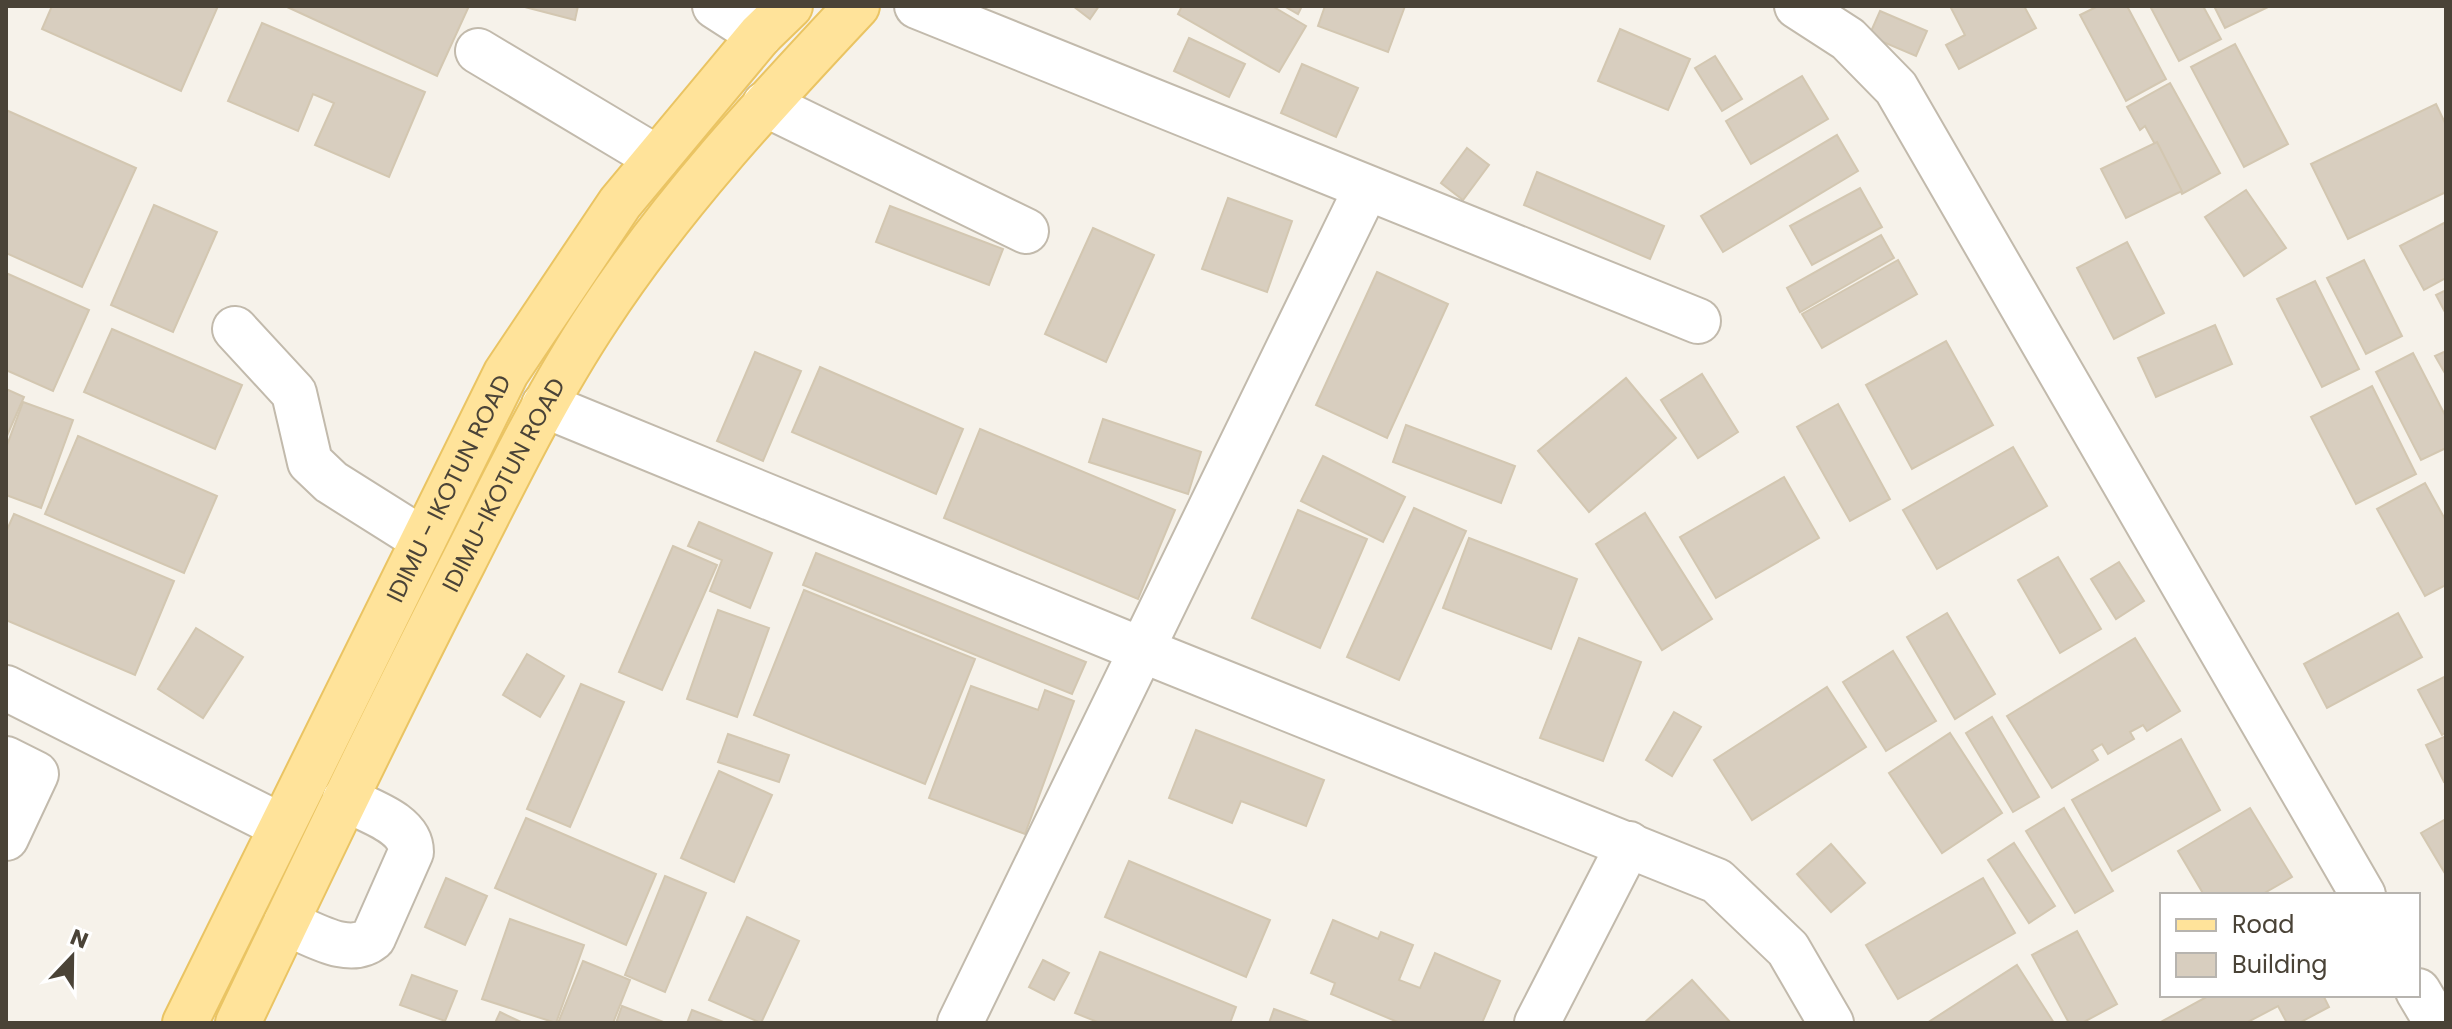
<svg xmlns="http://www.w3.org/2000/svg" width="2452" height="1029" viewBox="0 0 2452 1029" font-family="Poppins,sans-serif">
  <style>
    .building { fill: #d8cebf; stroke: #d3c7b1; stroke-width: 2 }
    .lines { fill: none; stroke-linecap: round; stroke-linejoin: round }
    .minor-casing { stroke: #c2baac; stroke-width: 48 }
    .major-casing { stroke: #eac463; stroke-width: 48 }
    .minor { stroke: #fff; stroke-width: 44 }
    .major { stroke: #ffe39a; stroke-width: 44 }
    .labels { text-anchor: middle; stroke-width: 6; stroke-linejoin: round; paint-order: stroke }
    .street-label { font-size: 24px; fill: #4a4337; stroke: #fff }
  </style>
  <rect width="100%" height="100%" fill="#f6f2ea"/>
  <g class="building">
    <path d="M52 6H218L181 91 42 29Z"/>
    <path d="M285 6H469L437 76Z"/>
    <path d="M521 6H578L575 20Z"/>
    <path d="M1073 6H1099L1090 19Z"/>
    <path d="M1182 6H1272L1306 26 1279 72 1178 14Z"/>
    <path d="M1284 6H1302L1298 14Z"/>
    <path d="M1325 6H1405L1388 52 1318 26Z"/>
    <path d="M1950 6H2024L2036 28 1959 69 1946 45 1965 35Z"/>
    <path d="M2098 6H2127L2166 79 2126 101 2080 15Z"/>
    <path d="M2150 6H2203L2221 39 2179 61Z"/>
    <path d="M2214 6H2270L2225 28Z"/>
    <path d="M1880 11 1927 31 1916 56 1869 36Z"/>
    <path d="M262 23 425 92 389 177 315 145 334 103 313 94 298 131 228 101Z"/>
    <path d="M1620 29 1690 59 1668 110 1598 81Z"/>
    <path d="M1189 38 1245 64 1229 97 1174 71Z"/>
    <path d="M2235 44 2288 144 2244 167 2191 67Z"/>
    <path d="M1715 56 1742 99 1722 111 1695 68Z"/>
    <path d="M1302 64 1358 88 1336 137 1281 113Z"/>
    <path d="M1802 76 1828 119 1751 164 1726 121Z"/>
    <path d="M2170 83 2220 173 2182 194 2145 126 2140 130 2127 107Z"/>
    <path d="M2436 104 2446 125V192L2348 239 2311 164Z"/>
    <path d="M6 110 136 168 82 287 6 253Z"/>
    <path d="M1837 135 1858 171 1723 252 1701 216Z"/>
    <path d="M2157 142 2182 191 2126 218 2101 169Z"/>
    <path d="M1467 148 1489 165 1463 200 1441 183Z"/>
    <path d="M1537 172 1664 226 1650 259 1524 205Z"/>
    <path d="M1860 188 1882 227 1812 265 1790 226Z"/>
    <path d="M2246 190 2286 248 2244 276 2205 217Z"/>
    <path d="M1228 198 1292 221 1267 292 1202 269Z"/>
    <path d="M154 205 217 232 173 332 111 305Z"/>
    <path d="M890 206 1003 249 989 285 876 242Z"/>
    <path d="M2446 222V278L2424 290 2400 246Z"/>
    <path d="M1093 228 1154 255 1106 362 1045 334Z"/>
    <path d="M1881 235 1894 258 1800 312 1787 288Z"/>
    <path d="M2127 242 2164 313 2114 339 2077 268Z"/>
    <path d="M1898 260 1917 294 1822 348 1802 314Z"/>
    <path d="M2364 260 2402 336 2366 354 2327 278Z"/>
    <path d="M1377 272 1448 304 1387 438 1316 405Z"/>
    <path d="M6 273 89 310 53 391 6 370Z"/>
    <path d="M2315 281 2359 369 2322 387 2277 299Z"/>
    <path d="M2446 290V314L2436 295Z"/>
    <path d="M2215 325 2232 364 2156 397 2138 358Z"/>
    <path d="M112 329 242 385 215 449 84 392Z"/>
    <path d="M1946 341 1993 425 1912 469 1866 385Z"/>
    <path d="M2446 351V375L2435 356Z"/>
    <path d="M755 352 801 371 763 461 717 441Z"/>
    <path d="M2413 353 2446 417V448L2421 460 2376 372Z"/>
    <path d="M820 367 963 429 936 494 792 432Z"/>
    <path d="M1702 374 1738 432 1698 458 1661 400Z"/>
    <path d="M1626 378 1676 438 1589 512 1538 451Z"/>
    <path d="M2372 386 2416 474 2356 504 2311 417Z"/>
    <path d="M6 389 24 397 6 438Z"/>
    <path d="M23 402 73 420 41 508 6 495V448Z"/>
    <path d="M1838 404 1890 499 1850 521 1797 427Z"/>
    <path d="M1103 419 1201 452 1188 494 1089 462Z"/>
    <path d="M1406 425 1515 466 1501 503 1393 462Z"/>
    <path d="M980 429 1175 510 1138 599 944 518Z"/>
    <path d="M78 436 217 496 184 573 45 514Z"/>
    <path d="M2013 447 2047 506 1937 569 1903 510Z"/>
    <path d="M1323 456 1405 497 1383 542 1301 501Z"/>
    <path d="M1784 477 1819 538 1716 598 1680 537Z"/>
    <path d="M2425 483 2446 521V585L2425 596 2377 509Z"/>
    <path d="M1414 508 1466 531 1399 680 1347 657Z"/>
    <path d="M1298 510 1367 539 1320 648 1252 618Z"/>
    <path d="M1645 513 1712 619 1662 650 1596 544Z"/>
    <path d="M14 514 174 581 135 675 6 620V532Z"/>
    <path d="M699 522 772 553 750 608 710 591 722 560 688 546Z"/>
    <path d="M1469 538 1577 579 1551 649 1443 608Z"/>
    <path d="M673 546 717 565 662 690 619 672Z"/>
    <path d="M816 553 1086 662 1072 694 803 585Z"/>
    <path d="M2058 557 2101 629 2060 653 2018 580Z"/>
    <path d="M2119 562 2144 601 2116 619 2091 579Z"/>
    <path d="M804 590 975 659 925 784 754 715Z"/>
    <path d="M718 610 769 628 737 717 687 699Z"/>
    <path d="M1947 613 1995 694 1955 719 1907 637Z"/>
    <path d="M2398 613 2422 657 2327 708 2304 664Z"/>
    <path d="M196 628 243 657 203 718 158 689Z"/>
    <path d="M1579 638 1641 662 1603 761 1540 738Z"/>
    <path d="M2135 638 2180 711 2147 731 2143 725 2130 732 2134 739 2108 754 2102 744 2092 750 2098 760 2052 788 2007 716Z"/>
    <path d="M1893 651 1936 721 1886 751 1843 682Z"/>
    <path d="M527 654 564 676 540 717 503 695Z"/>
    <path d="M2446 676V732L2442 735 2418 690Z"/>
    <path d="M581 684 624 702 570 827 527 809Z"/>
    <path d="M971 686 1038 710 1045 690 1074 701 1025 834 929 798Z"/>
    <path d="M1827 687 1866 747 1752 820 1714 760Z"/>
    <path d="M1674 712 1701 727 1672 776 1646 760Z"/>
    <path d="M1992 717 2039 797 2013 812 1966 733Z"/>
    <path d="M1196 730 1324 780 1306 826 1241 801 1232 823 1169 798Z"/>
    <path d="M1950 733 2002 813 1942 853 1889 773Z"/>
    <path d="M728 734 789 755 779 782 718 762Z"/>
    <path d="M2446 736V781L2444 782 2426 745Z"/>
    <path d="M2181 739 2220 810 2112 871 2072 800Z"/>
    <path d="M719 771 772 795 734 882 681 858Z"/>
    <path d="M2064 808 2113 891 2075 913 2026 831Z"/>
    <path d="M2250 808 2292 877 2261 895H2204L2178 851Z"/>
    <path d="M526 818 656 874 626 945 495 888Z"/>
    <path d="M2446 819V875L2421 833Z"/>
    <path d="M2014 843 2055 906 2029 923 1988 860Z"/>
    <path d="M1831 844 1865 883 1831 912 1797 874Z"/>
    <path d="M1129 861 1270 920 1246 977 1105 917Z"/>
    <path d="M665 876 706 893 665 992 625 975Z"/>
    <path d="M446 878 487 896 465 945 425 927Z"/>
    <path d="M1983 878 2015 933 1898 999 1866 945Z"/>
    <path d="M747 917 799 941 761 1023 709 1000Z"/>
    <path d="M510 919 584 945 556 1023 482 999Z"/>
    <path d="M1333 920 1378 939 1381 932 1413 945 1399 980 1420 988 1435 953 1500 981 1482 1023H1400L1331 994 1335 983 1311 973Z"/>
    <path d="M2077 931 2117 1004 2082 1023H2069L2032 955Z"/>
    <path d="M1100 952 1236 1007 1230 1023H1100L1075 1013Z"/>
    <path d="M1043 960 1069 973 1054 1000 1029 987Z"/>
    <path d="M583 961 630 980 613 1023H558Z"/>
    <path d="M2017 965 2054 1023H1927Z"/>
    <path d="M412 975 457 991 445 1021 400 1005Z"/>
    <path d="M1692 980 1731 1023H1644Z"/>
    <path d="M2210 995H2323L2329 1007 2299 1023H2287L2278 1006 2246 1023H2159Z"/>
    <path d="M622 1006 666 1023H616Z"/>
    <path d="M1274 1009 1312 1023H1269Z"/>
    <path d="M692 1010 726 1023H687Z"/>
    <path d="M500 1012 523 1023H495Z"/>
  </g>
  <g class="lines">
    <g class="minor-casing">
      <g id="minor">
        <path d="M715 6 760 35"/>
        <path d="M917 6 1698 321"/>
        <path d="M1797 6 1848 39 1896 88 2363 895"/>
        <path d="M478 51 657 158"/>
        <path d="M765 104 1026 231"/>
        <path d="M235 329 294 393 310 462 331 482 423 540"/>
        <path d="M544 405 1142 650 1717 881 1788 949 1831 1023"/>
        <path d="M6 688 281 826"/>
        <path d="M6 759 36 774 6 838"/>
        <path d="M286 923C312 933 349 958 373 938L411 852C411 823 368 811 345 799"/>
        <path d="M2418 991 2437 1023"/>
        <path d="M960 1023 1366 189"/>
        <path d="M1537 1023 1629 844"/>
      </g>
    </g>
    <g class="major-casing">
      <g id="major">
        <path id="s1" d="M185 1023 506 373 620 203 760 35 790 6"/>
        <path id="s2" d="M238 1023C312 868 386 713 464 561 506 478 547 394 598 317 672 204 765 104 857 6"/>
      </g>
    </g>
    <use href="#minor" class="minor"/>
    <use href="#major" class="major"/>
  </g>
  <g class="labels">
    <g class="street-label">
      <text dy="8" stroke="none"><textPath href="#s2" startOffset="600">IDIMU-IKOTUN ROAD</textPath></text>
      <text dy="8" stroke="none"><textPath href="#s1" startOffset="596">IDIMU - IKOTUN ROAD</textPath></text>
    </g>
  </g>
  <rect width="2452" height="1029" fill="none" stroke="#4a4337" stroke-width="16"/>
  <rect x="2160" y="893" width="260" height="104" fill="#ffffff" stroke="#b7b4af" stroke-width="2"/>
  <rect x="2176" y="919" width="40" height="12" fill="#ffe39a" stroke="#b7b4af" stroke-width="2"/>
  <text x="2232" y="933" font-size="24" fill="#4a4337">Road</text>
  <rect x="2176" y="953" width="40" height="24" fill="#d8cebf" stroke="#b7b4af" stroke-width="2"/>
  <text x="2232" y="973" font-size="24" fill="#4a4337">Building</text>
  <g transform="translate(72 957) rotate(22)" stroke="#ffffff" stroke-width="6" paint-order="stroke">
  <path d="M0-6L14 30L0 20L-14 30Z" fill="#4a4337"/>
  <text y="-12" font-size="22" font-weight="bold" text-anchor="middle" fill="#4a4337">N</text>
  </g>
</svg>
